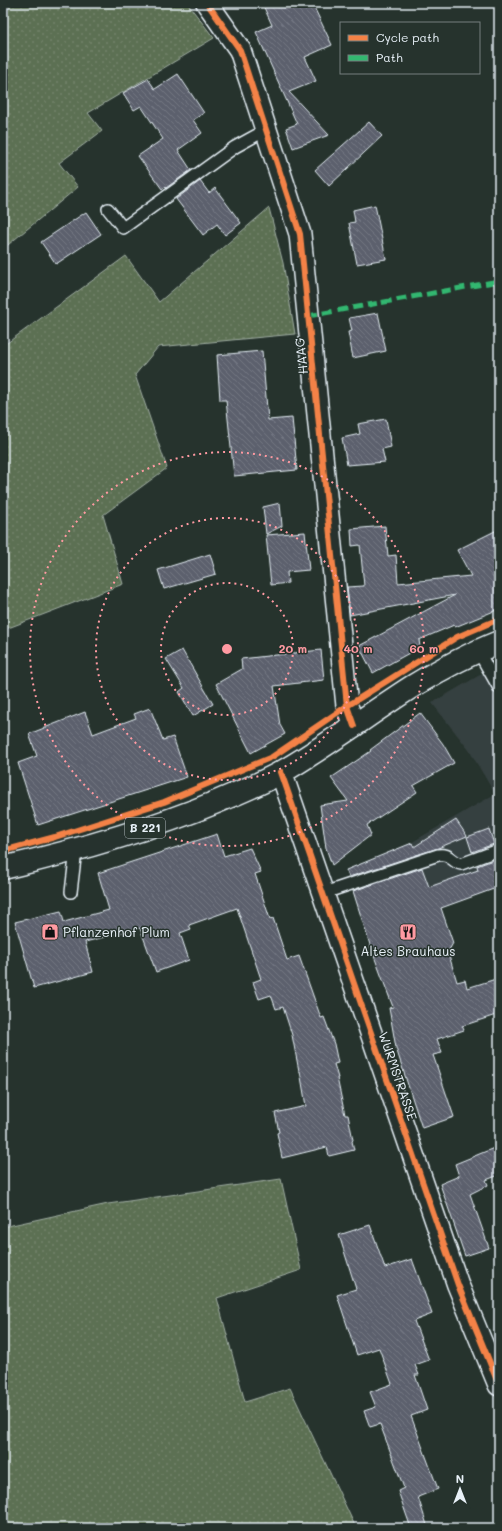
<svg xmlns="http://www.w3.org/2000/svg" width="502" height="1531" viewBox="0 0 502 1531" font-family="Mali,sans-serif">
  <style>
    .built { fill: #364040 }
    .grass { fill: url(#grass-dots); stroke: #a2b0a5 }
    .building { fill: url(#building-back-hatch); stroke: #e8f1f8 }
    .lines { fill: none; stroke-linecap: round; stroke-linejoin: round }
    .service-casing { stroke: #e8f1f8; stroke-width: 14 }
    .minor-casing { stroke: #e8f1f8; stroke-width: 24 }
    .primary-casing { stroke: #e8f1f8; stroke-width: 25 }
    .service { stroke: #26332d; stroke-width: 11 }
    .minor { stroke: #26332d; stroke-width: 21 }
    .primary { stroke: #26332d; stroke-width: 22 }
    .quiet { stroke: #33b770; stroke-width: 5; stroke-dasharray: 10 5; stroke-linecap: butt }
    .cycleway-casing { stroke: #26332d; stroke-width: 8 }
    .cycleway { stroke: #f48246; stroke-width: 6 }
    .ring { fill: none; stroke: #ff9aa2; stroke-width: 2; stroke-dasharray: 2 4 }
    .labels { text-anchor: middle; stroke-width: 3; stroke-linejoin: round; paint-order: stroke }
    .shield { fill: #26332d; stroke: #aeb8bb; stroke-width: 1 }
    .shield-label { font-size: 12px; font-weight: bold; fill: #e8f1f8 }
    .street-label { font-size: 13px; fill: #e8f1f8; stroke: #26332d }
    .poi-label { font-size: 13px; fill: #e8f1f8; stroke: #26332d; text-anchor: start }
    .centre { fill: #ff9aa2; stroke: #26332d; stroke-width: 2 }
    .ring-label { font-size: 12px; text-anchor: middle; font-weight: bold; fill: #ff9aa2; stroke: #26332d; stroke-width: 3; stroke-linejoin: round; paint-order: stroke }
  </style>
  <defs>
    <pattern id="grass-dots" width="8" height="8" patternUnits="userSpaceOnUse"><rect width="8" height="8" fill="#5c6f52"/><path d="M2 2h.1M6 6h.1" fill="none" stroke="#73846c" stroke-width="1.8" stroke-linecap="round"/></pattern>
    <pattern id="building-back-hatch" width="6" height="6" patternUnits="userSpaceOnUse"><rect width="6" height="6" fill="#5c606d"/><path d="M-1 5l2 2M0 0l6 6M5-1l2 2" fill="none" stroke="#737783"/></pattern>
  </defs>
  <rect width="100%" height="100%" fill="#26332d"/>
  <filter id="ink" filterUnits="userSpaceOnUse"><feTurbulence type="fractalNoise" baseFrequency=".025" numOctaves="2"/><feDisplacementMap in="SourceGraphic" scale="8" xChannelSelector="R" yChannelSelector="G"/><feConvolveMatrix kernelMatrix="1 2 1 2 8 2 1 2 1" color-interpolation-filters="sRGB"/></filter>
  <g filter="url(#ink)">
    <path class="built" d="M499 667V887L448 905 423 884 409 844 495 794 469 750 432 703 485 672Z"/>
    <g class="grass">
      <path d="M3 3H187L214 38 88 113 102 131 59 163 78 187 3 249Z"/>
      <path d="M269 208 283 263 295 334 158 347 135 375 167 468 103 515 123 584 3 630V346L126 256 159 302Z"/>
      <path d="M281 1179 301 1270 217 1298 245 1402 290 1388 356 1528H3V1227L108 1204Z"/>
    </g>
    <g class="building">
      <path d="M262 3H312L332 45 305 57 316 81 289 92 329 135 293 148 286 128 297 124 256 32 272 25Z"/>
      <path d="M178 74 204 113 193 120 202 133 178 150 191 170 166 188 165 187 162 189 138 156 163 139 141 106 134 110 123 93 148 79 155 89Z"/>
      <path d="M369 122 382 136 329 186 315 170Z"/>
      <path d="M200 181 209 193 215 188 241 223 225 235 217 224 203 235 176 199Z"/>
      <path d="M375 205 386 259 357 264 349 223 355 222 353 210Z"/>
      <path d="M86 212 101 234 56 264 41 242Z"/>
      <path d="M378 313 386 351 353 358 348 332 352 331 349 318Z"/>
      <path d="M262 351 268 420 292 418 297 470 234 476 226 400H220L217 355Z"/>
      <path d="M386 419 391 447 382 449 385 462 347 465 342 438 360 434 358 424Z"/>
      <path d="M280 503 282 526 266 534 263 507Z"/>
      <path d="M385 526 388 556 396 555 398 583 471 576 457 550 499 529V609L455 627 454 625 419 640 420 647 373 673 359 646 455 595 350 615 347 587 364 586 360 545 352 546 351 529Z"/>
      <path d="M305 532 309 570 287 572 288 583 271 585 266 535Z"/>
      <path d="M210 554 216 574 164 589 158 570Z"/>
      <path d="M182 650 213 704 193 716 179 692 184 688 166 659Z"/>
      <path d="M321 650 324 680 274 686 280 725 285 734 251 753 216 684 242 669 241 659Z"/>
      <path d="M150 708 163 740 173 737 187 777 38 825 18 763 37 756 29 734 85 712 93 734 136 718 134 714Z"/>
      <path d="M420 713 443 744 454 763 413 786 417 792 367 825 371 835 332 865 326 848 320 805 348 801 331 778 371 751 370 750Z"/>
      <path d="M456 820 467 836 438 848 349 877 346 870 412 843 414 847Z"/>
      <path d="M489 829 494 844 472 852 467 837Z"/>
      <path d="M217 834 224 856 250 848 261 872 255 874 270 919 273 918 287 960 299 956 321 1018 324 1017 334 1044 338 1063 334 1064 338 1078H337L345 1115H348L353 1140 352 1141 354 1150 329 1156 327 1147 282 1158 277 1133 279 1132 275 1113 306 1106 300 1071H299L292 1035 283 1007 276 1009 271 995 259 999 253 982 261 979 237 908 189 925 191 929 180 933 189 960 156 972 140 928 85 942 93 972 34 988 15 922 61 911 64 922 109 910 98 873Z"/>
      <path d="M498 858 499 887 441 908 453 943 448 952 457 982 465 980 467 988 499 978V1014L462 1026 464 1030 437 1039 442 1053 433 1055 454 1117 422 1128 396 1048 389 1008 393 1007 371 948 353 891 422 868 429 887 478 870 477 866Z"/>
      <path d="M499 1146V1175L486 1180 488 1185 470 1194 489 1248 465 1256 440 1184 459 1176 455 1164Z"/>
      <path d="M370 1225 385 1268 412 1259 432 1314 414 1321 429 1360 415 1365 419 1375H415L427 1410 411 1416 438 1489 418 1497 428 1528H411L398 1491 404 1488 380 1424 370 1427 364 1411 376 1407 370 1392 392 1384 379 1348 357 1355 337 1295 356 1289 339 1235Z"/>
    </g>
    <g class="lines">
      <g class="service-casing">
        <g id="service">
          <path d="M108 209 123 228 235 147 266 130"/>
          <path d="M478 651 499 688"/>
          <path d="M71 892 76 850"/>
          <path d="M324 893 438 855C451 853 451 862 461 864L499 850"/>
        </g>
      </g>
      <g class="minor-casing">
        <g id="minor">
          <path d="M207 3 240 50 300 234 347 706 354 726"/>
          <path d="M281 772 458 1285 499 1385"/>
        </g>
      </g>
      <g class="primary-casing">
        <path id="primary" d="M3 868C76 851 149 830 219 801 240 792 262 783 282 772 327 746 369 714 413 686 441 669 469 654 499 642"/>
      </g>
      <use href="#service" class="service"/>
      <use href="#minor" class="minor"/>
      <use href="#primary" class="primary"/>
      <path class="quiet" d="M308 316 499 281"/>
      <g class="cycleway-casing">
        <g id="cycleway">
          <path d="M207 3 240 50 300 234 347 706 354 726"/>
          <path d="M281 772 458 1285 499 1385"/>
          <path d="M3 851 55 837 164 802 272 757 347 706 457 637 499 619"/>
        </g>
      </g>
      <use href="#cycleway" class="cycleway"/>
    </g>
  </g>
  <g class="ring">
    <circle cx="227" cy="649" r="66"/>
    <circle cx="227" cy="649" r="131"/>
    <circle cx="227" cy="649" r="197"/>
  </g>
  <defs>
    <g id="shop-square" transform="scale(0.9)"><rect x="-9" y="-9" width="18" height="18" rx="4" fill="#ff9aa2" stroke="#26332d"/><path d="M-5-2.5h2.3a2.7 3.5 0 0 1 5.4 0H5L5.5 6h-11ZM-1.5-2.5h3a1.5 2.3 0 0 0-3 0Z" fill="#111"/></g>
    <g id="restaurant-square" transform="scale(0.9)"><rect x="-9" y="-9" width="18" height="18" rx="4" fill="#ff9aa2" stroke="#26332d"/><path d="M-5-6h1v4h1v-4h1v4h1v-4h1v5L-1.5 .5V6h-2V.5L-5-1ZM5-6V6H3V1.5H1.5Q1.5-4 5-6Z" fill="#111"/></g>
  </defs>
  <g fill-rule="evenodd">
    <use href="#shop-square" x="50" y="932"/>
    <use href="#restaurant-square" x="408" y="932"/>
  </g>
  <g class="labels">
    <rect class="shield" x="125" y="818" width="40" height="20" rx="3"/>
    <g class="shield-label">
      <text x="145" y="832">B 221</text>
    </g>
    <g class="street-label">
      <text transform="translate(301 356) rotate(-96)" y="5">HAAG</text>
      <text transform="translate(398 1076) rotate(71)" y="5">WURMSTRASSE</text>
    </g>
    <g class="poi-label">
      <text x="63" y="937">Pflanzenhof Plum</text>
      <text x="408" y="956" text-anchor="middle">Altes Brauhaus</text>
    </g>
  </g>
  <circle cx="227" cy="649" r="6" class="centre"/>
  <g class="ring-label">
    <text x="293" y="653">20 m</text>
    <text x="358" y="653">40 m</text>
    <text x="424" y="653">60 m</text>
  </g>
  <rect width="502" height="1531" fill="none" stroke="#26332d" stroke-width="16"/>
  <rect x="8" y="8" width="486" height="1515" fill="none" stroke="#e8f1f8" stroke-width="1.5" filter="url(#ink)"/>
  <rect x="340" y="22" width="140" height="52" fill="#26332d" stroke="#747f7e"/>
  <rect x="348" y="35" width="20" height="6" fill="#f48246" stroke="#747f7e"/>
  <text x="376" y="42" font-size="12" fill="#e8f1f8">Cycle path</text>
  <rect x="348" y="55" width="20" height="6" fill="#33b770" stroke="#747f7e"/>
  <text x="376" y="62" font-size="12" fill="#e8f1f8">Path</text>
  <g transform="translate(460 1489)" stroke="#26332d" stroke-width="3" paint-order="stroke">
  <path d="M0-3L7 15L0 10L-7 15Z" fill="#e8f1f8"/>
  <text y="-6" font-size="11" font-weight="bold" text-anchor="middle" fill="#e8f1f8">N</text>
  </g>
</svg>
